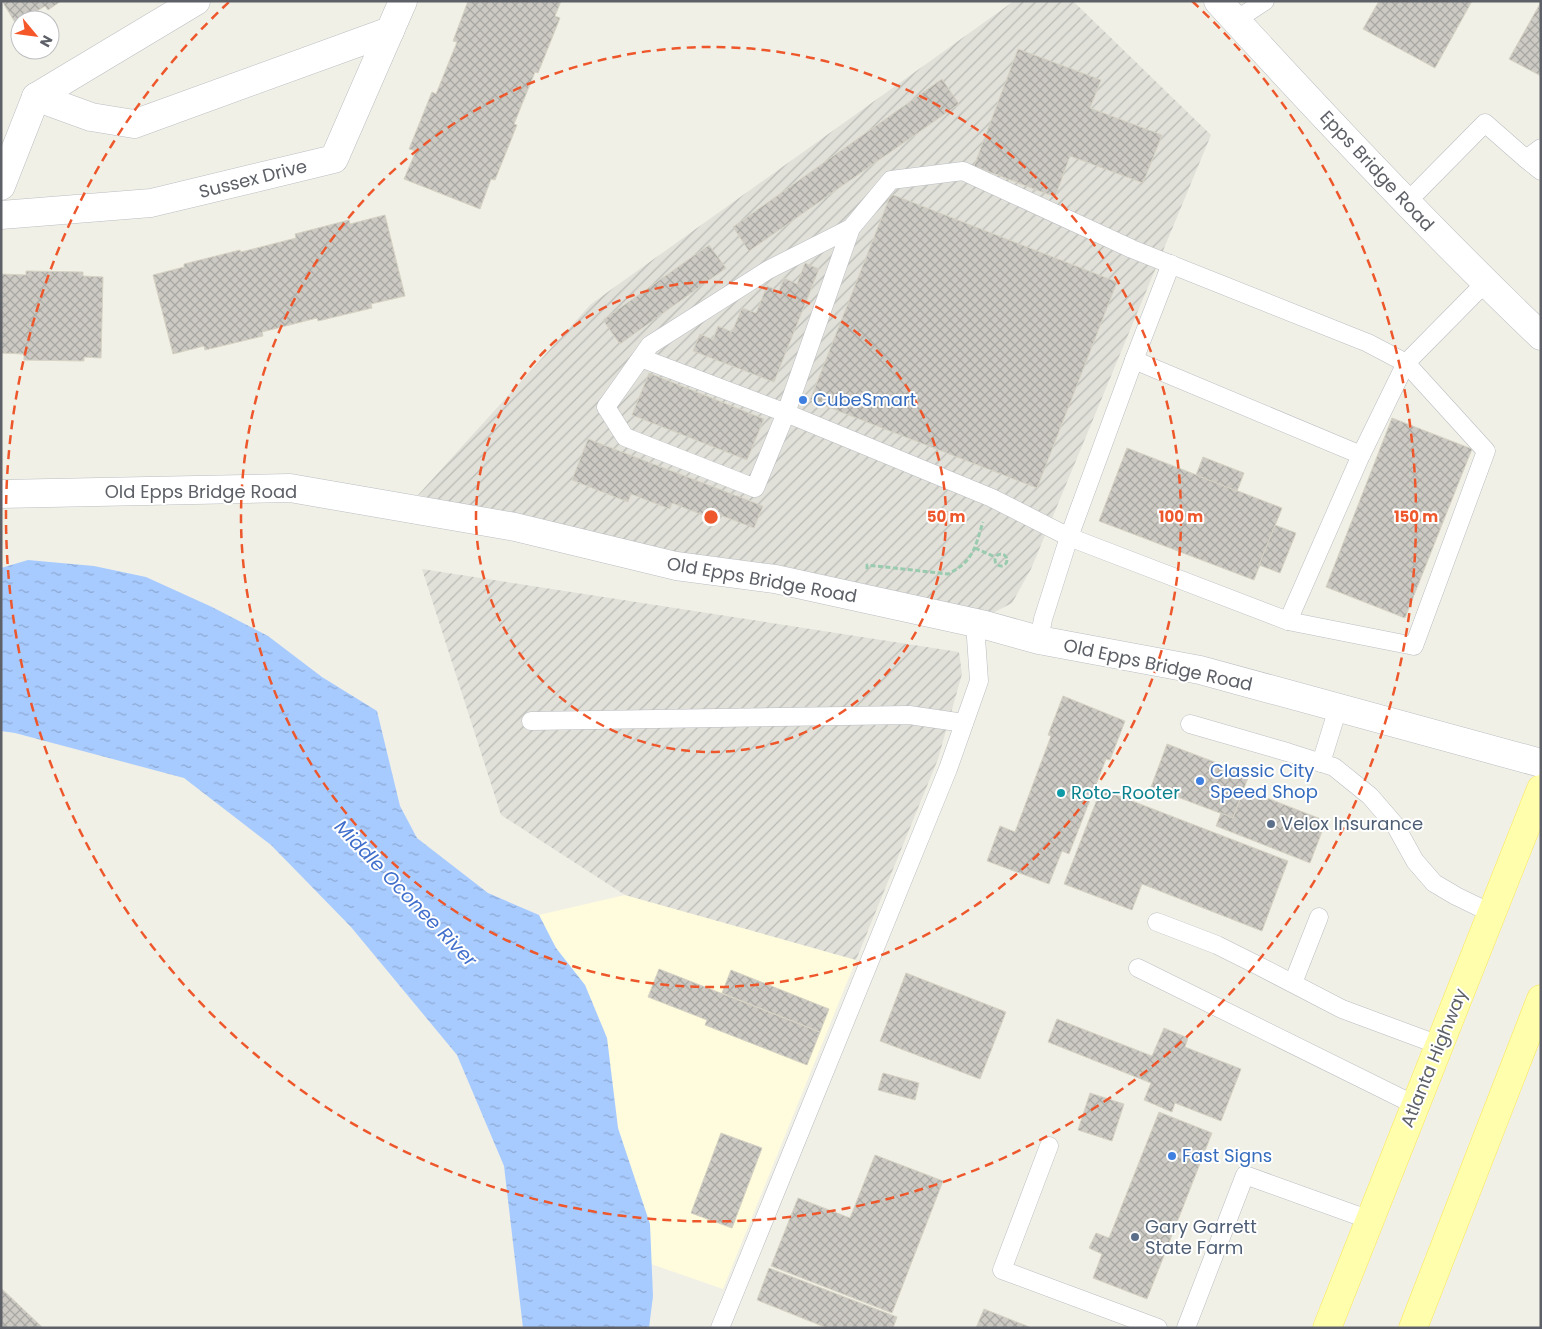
<svg xmlns="http://www.w3.org/2000/svg" width="1542" height="1329" viewBox="0 0 1542 1329" font-family="Poppins,sans-serif">
  <style>
    .commercial { fill: #fffcdd }
    .industrial { fill: url(#industrial-furrows) }
    .water { fill: url(#water-ripples) }
    .building { fill: url(#building-cross-hatch); stroke: #d6d3c4 }
    .lines { fill: none; stroke-linecap: round; stroke-linejoin: round }
    .service-casing { stroke: #babdc2; stroke-width: 19 }
    .minor-casing { stroke: #babdc2; stroke-width: 29 }
    .primary-casing { stroke: #fbe655; stroke-width: 29 }
    .path { stroke: #99cbaf; stroke-width: 3; stroke-dasharray: 5 2.5; stroke-linecap: butt }
    .service { stroke: #fff; stroke-width: 18 }
    .minor { stroke: #fff; stroke-width: 28 }
    .primary { stroke: #fffead; stroke-width: 28 }
    .ring { fill: none; stroke: #ed572b; stroke-width: 2.5; stroke-dasharray: 9 6 }
    .shop-dot { fill: #3f7fe0; stroke: #fff; stroke-width: 2 }
    .culture-dot { fill: #0f9aa8; stroke: #fff; stroke-width: 2 }
    .service-dot { fill: #5c6f8a; stroke: #fff; stroke-width: 2 }
    .labels { text-anchor: middle; stroke-width: 4; stroke-linejoin: round; paint-order: stroke }
    .street-label { font-size: 18px; fill: #5d6067; stroke: #fff }
    .shop-label { font-size: 18px; fill: #366cbe; stroke: #fff; text-anchor: start }
    .culture-label { font-size: 18px; fill: #0d838f; stroke: #fff; text-anchor: start }
    .service-label { font-size: 18px; fill: #4e5e75; stroke: #fff; text-anchor: start }
    .water-label { font-size: 19px; font-style: italic; fill: #416fcc; stroke: #fff }
    .centre { fill: #ed572b; stroke: #fff; stroke-width: 2.5 }
    .ring-label { font-size: 15px; text-anchor: middle; font-weight: bold; fill: #ed572b; stroke: #fff; stroke-width: 4; stroke-linejoin: round; paint-order: stroke }
  </style>
  <defs>
    <pattern id="industrial-furrows" width="10" height="10" patternUnits="userSpaceOnUse" patternTransform="scale(1.25)"><rect width="10" height="10" fill="#e1e1da"/><path d="M-1 1l2-2M0 10L10 0M9 11l2-2" fill="none" stroke="#babab5"/></pattern>
    <pattern id="water-ripples" width="26" height="14" patternUnits="userSpaceOnUse" patternTransform="scale(1.25)"><rect width="26" height="14" fill="#a8cbff"/><path d="M2 4q2-2 4 0t4 0M15 11q2-2 4 0t4 0" fill="none" stroke="#8ca8d2"/></pattern>
    <pattern id="building-cross-hatch" width="8" height="8" patternUnits="userSpaceOnUse" patternTransform="scale(1.25)"><rect width="8" height="8" fill="#cccac3"/><path d="M0 0l8 8M0 8l8-8" fill="none" stroke="#a9a7a2"/></pattern>
  </defs>
  <rect width="100%" height="100%" fill="#f1f0e6"/>
  <path class="commercial" d="M625 895 856 960 723 1289 651 1264 650 1228 618 1128 607 1038 585 985 556 948 539 915Z"/>
  <g class="industrial">
    <path d="M1014 1H1073L1211 135 1031 569 1012 603 987 616 747 567 418 495 591 304Z"/>
    <path d="M422 569 959 652 962 674 938 759 856 960 625 895 501 815Z"/>
  </g>
  <path class="water" d="M28 560 94 566 146 577 212 607 268 636 322 677 377 711 400 806 417 838 488 893 539 915 556 948 585 985 607 1038 618 1128 650 1224 653 1296 649 1328H523L504 1166 457 1055 351 927 271 845 184 778 15 733 1 731V568Z"/>
  <g class="building">
    <path d="M2 1H61L48 10 45 6 23 20H20L16 24Z"/>
    <path d="M468 1H561L555 16 560 18 538 73 535 72 514 124 517 125 495 180 491 179 480 209 404 179 416 151 409 149 432 92 436 94 457 42 453 41Z"/>
    <path d="M1379 1H1472L1435 68 1363 29Z"/>
    <path d="M1541 2V76L1509 59Z"/>
    <path d="M1018 49 1101 80 1090 108 1162 135 1143 183 1070 156 1055 197 974 166Z"/>
    <path d="M942 79 959 104 749 251 733 227Z"/>
    <path d="M891 194 1117 282 1037 488 810 400Z"/>
    <path d="M385 215 405 296 371 304 372 308 318 321 317 318 262 332 263 336 205 350 204 346 173 354 153 275 184 267V264L240 250 241 252 296 238 295 234 349 220 350 224Z"/>
    <path d="M709 245 726 268 620 344 603 320Z"/>
    <path d="M805 263 819 269 774 382 693 351 700 334 713 340 718 326 732 332 742 308 756 313 767 286 779 291 784 278 797 284Z"/>
    <path d="M26 271 83 272V276L103 277 101 358 84 357V361L24 360V354L1 353V274L26 275Z"/>
    <path d="M649 373 764 419 747 460 632 415Z"/>
    <path d="M1392 418 1472 449 1405 618 1326 587Z"/>
    <path d="M588 439 763 506 754 528 715 513 713 519 672 503 670 509 631 494 628 502 572 480Z"/>
    <path d="M1127 448 1282 508 1254 580 1099 521Z"/>
    <path d="M1203 457 1244 473 1237 491 1196 475Z"/>
    <path d="M1275 525 1296 533 1280 573 1259 565Z"/>
    <path d="M1063 696 1125 721 1110 760 1106 759 1069 854 1062 851 1049 884 987 861 1000 826 1015 832 1051 736 1048 735Z"/>
    <path d="M1167 744 1249 775 1233 818 1151 787Z"/>
    <path d="M1101 789 1288 861 1262 931 1142 884 1132 910 1064 884Z"/>
    <path d="M1244 789 1326 821 1310 863 1216 826 1221 813 1233 818Z"/>
    <path d="M659 969 820 1032 807 1065 705 1025 707 1020 648 997Z"/>
    <path d="M731 970 829 1009 820 1032 722 993Z"/>
    <path d="M906 973 1006 1012 980 1079 880 1041Z"/>
    <path d="M1057 1019 1152 1056 1164 1028 1188 1038 1185 1047 1241 1069 1221 1121 1175 1103 1172 1112 1144 1100 1151 1083 1048 1042Z"/>
    <path d="M883 1073 919 1083 915 1100 878 1090Z"/>
    <path d="M1090 1093 1124 1104 1112 1141 1078 1130Z"/>
    <path d="M1159 1112 1212 1133 1147 1299 1093 1278 1102 1254 1089 1248 1096 1233 1109 1238Z"/>
    <path d="M721 1133 762 1148 732 1228 691 1213Z"/>
    <path d="M875 1155 943 1181 892 1313 771 1266 798 1198 850 1218Z"/>
    <path d="M769 1268 897 1317 893 1328H827L757 1300Z"/>
    <path d="M1 1288 43 1328H1Z"/>
    <path d="M984 1309 1032 1328H976Z"/>
  </g>
  <g class="lines">
    <g class="service-casing">
      <g id="service">
        <path d="M1236 20 1265 1"/>
        <path d="M1526 159 1541 171"/>
        <path d="M1407 202 1485 123 1526 159 1541 148"/>
        <path d="M641 358 786 413 992 498 1069 537 1288 621 1414 646 1486 451 1406 363 1368 343 1132 249 963 171 891 180 851 228 768 270 650 345 606 407 625 437 755 488 786 413 851 228"/>
        <path d="M1134 360 1171 264"/>
        <path d="M1288 621 1361 455 1406 363 1485 283"/>
        <path d="M1039 640 1043 619 1069 537 1134 360 1361 455"/>
        <path d="M531 721 909 715 964 723"/>
        <path d="M1190 724 1287 752 1334 767 1370 796 1395 825 1415 861 1434 883 1456 896 1491 913"/>
        <path d="M1321 763 1338 708"/>
        <path d="M1157 922 1217 945 1259 966 1342 1009 1439 1045"/>
        <path d="M1138 968 1415 1105"/>
        <path d="M1293 983 1319 917"/>
        <path d="M1049 1146 1002 1270 1158 1328"/>
        <path d="M720 1328 948 769 979 681 975 623"/>
        <path d="M1186 1328 1245 1175 1370 1220"/>
      </g>
    </g>
    <g class="minor-casing">
      <g id="minor">
        <path d="M1218 1C1323 116 1429 229 1541 336"/>
        <path d="M36 97 91 117 134 124 390 31"/>
        <path d="M1 186 36 97 196 1"/>
        <path d="M1 215 151 203 334 159 403 1"/>
        <path d="M1 494 290 488 515 527 676 566 775 579 985 625 1039 640 1200 670 1541 763"/>
      </g>
    </g>
    <g class="primary-casing">
      <g id="primary">
        <path d="M1327 1328 1541 789"/>
        <path d="M1413 1328 1541 999"/>
      </g>
    </g>
    <g class="path">
      <path d="M975 548 995 557"/>
      <circle cx="1001" cy="560" r="6"/>
      <path d="M867 569V565L948 574C974 561 975 547 983 522"/>
    </g>
    <use href="#service" class="service"/>
    <use href="#minor" class="minor"/>
    <use href="#primary" class="primary"/>
  </g>
  <g class="ring">
    <circle cx="711" cy="517" r="235"/>
    <circle cx="711" cy="517" r="470"/>
    <path d="M1192 1A705 705 0 1 1 230 1"/>
  </g>
  <g class="shop-dot">
    <circle cx="803" cy="400" r="5"/>
    <circle cx="1200" cy="781" r="5"/>
    <circle cx="1172" cy="1156" r="5"/>
  </g>
  <circle class="culture-dot" cx="1061" cy="793" r="5"/>
  <g class="service-dot">
    <circle cx="1271" cy="824" r="5"/>
    <circle cx="1135" cy="1237" r="5"/>
  </g>
  <g class="labels">
    <g class="street-label">
      <text transform="translate(1377 171) rotate(47)" y="6">Epps Bridge Road</text>
      <text transform="translate(253 179) rotate(-14)" y="6">Sussex Drive</text>
      <text x="201" y="498">Old Epps Bridge Road</text>
      <text transform="translate(762 580) rotate(10)" y="6">Old Epps Bridge Road</text>
      <text transform="translate(1158 665) rotate(12)" y="6">Old Epps Bridge Road</text>
      <text transform="translate(1434 1058) rotate(-68)" y="6">Atlanta Highway</text>
    </g>
    <g class="shop-label">
      <text x="813" y="406">CubeSmart</text>
      <text x="1210" y="777">Classic City<tspan x="1210" dy="21">Speed Shop</tspan></text>
      <text x="1182" y="1162">Fast Signs</text>
    </g>
    <g class="culture-label">
      <text x="1071" y="799">Roto-Rooter</text>
    </g>
    <g class="service-label">
      <text x="1281" y="830">Velox Insurance</text>
      <text x="1145" y="1233">Gary Garrett<tspan x="1145" dy="21">State Farm</tspan></text>
    </g>
    <g class="water-label">
      <text transform="translate(406 893) rotate(46)" y="7">Middle Oconee River</text>
    </g>
  </g>
  <circle cx="711" cy="517" r="8" class="centre"/>
  <g class="ring-label">
    <text x="946" y="522">50 m</text>
    <text x="1181" y="522">100 m</text>
    <text x="1416" y="522">150 m</text>
  </g>
  <rect width="1542" height="1329" fill="none" stroke="#5d6067" stroke-width="5"/>
  <g transform="translate(35 35) rotate(119)"><circle r="24" fill="#ffffff" stroke="#bebfc2"/>
  <path d="M0-4L9 19L0 12L-9 19Z" fill="#f55728"/>
  <text y="-8" font-size="14" font-weight="bold" text-anchor="middle" fill="#5d6067">N</text>
  </g>
</svg>
